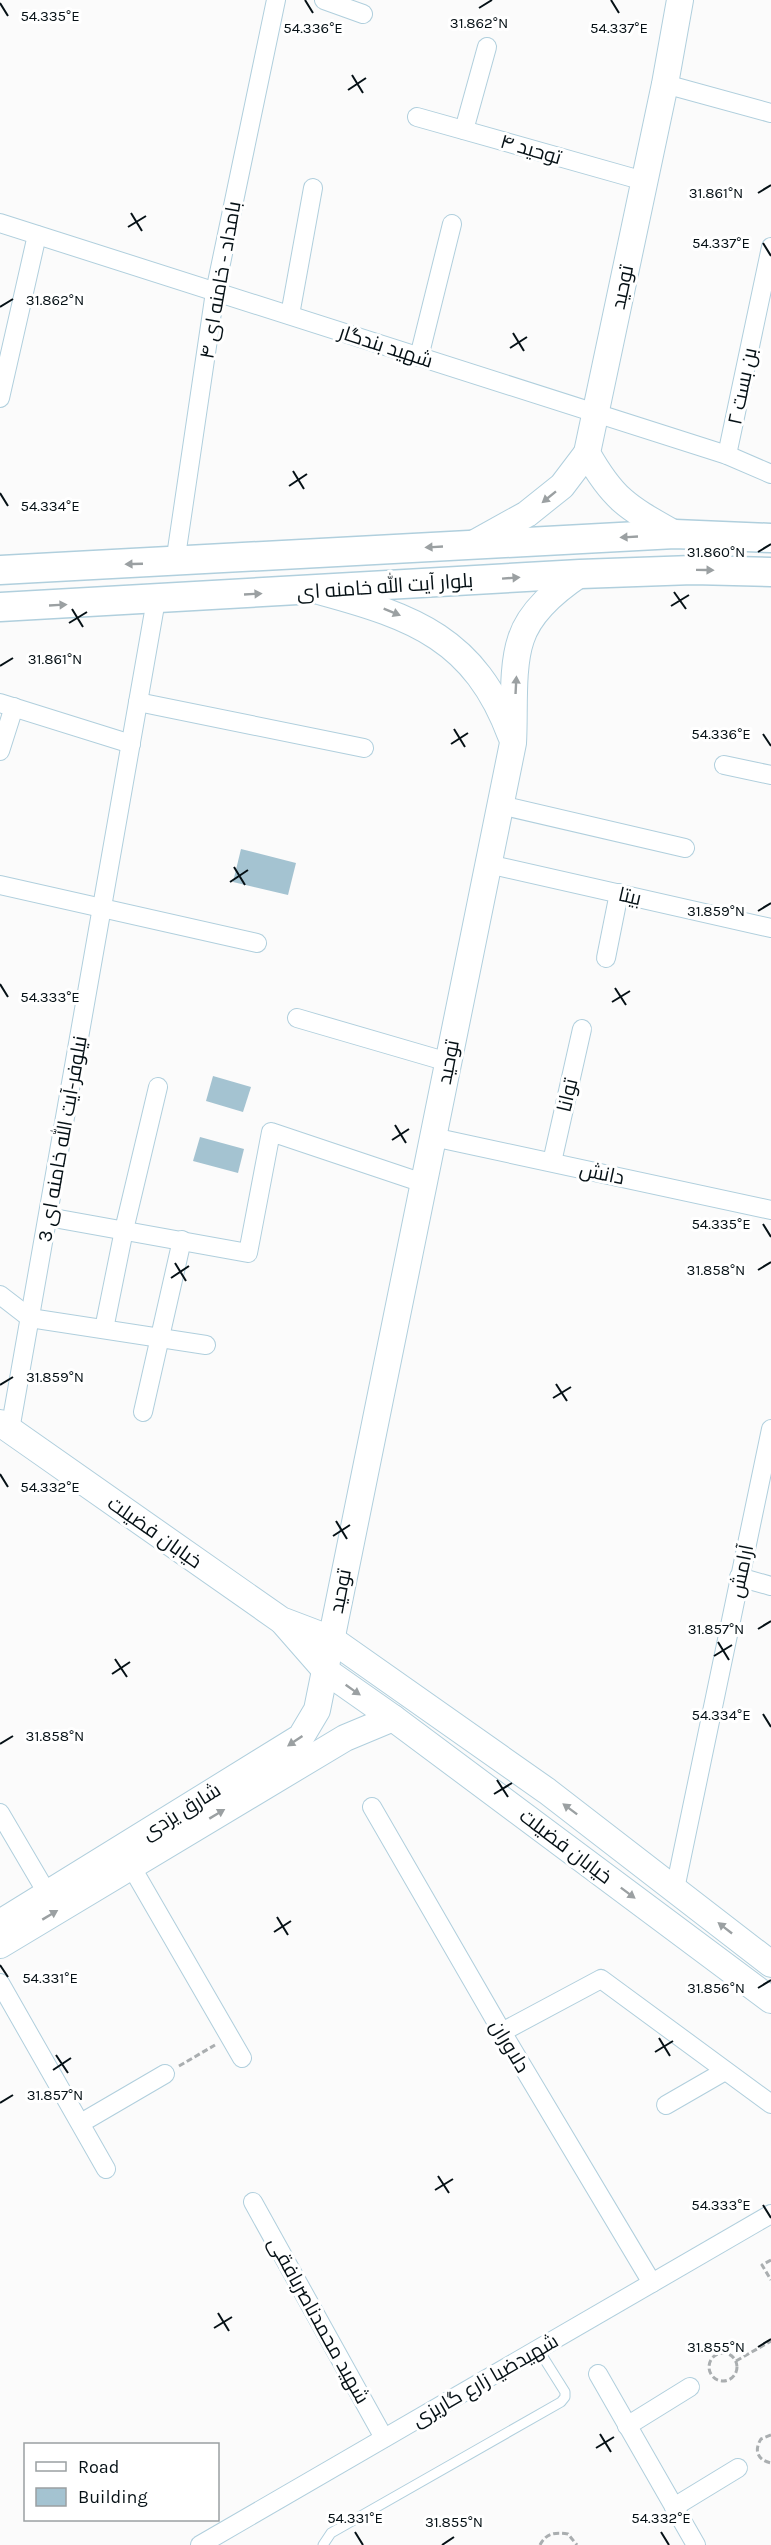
<svg xmlns="http://www.w3.org/2000/svg" width="771" height="2545" viewBox="0 0 771 2545" font-family="Karla,Cairo,sans-serif">
  <style>
    .building { fill: #a4c3d1 }
    .lines { fill: none; stroke-linecap: round; stroke-linejoin: round }
    .lane-casing { stroke: #b0cfdd; stroke-width: 11 }
    .street-casing { stroke: #b0cfdd; stroke-width: 20 }
    .secondary-casing { stroke: #b0cfdd; stroke-width: 28 }
    .primary-casing { stroke: #b0cfdd; stroke-width: 31 }
    .path { stroke: #aaaeb0; stroke-width: 3; stroke-dasharray: 6 3; stroke-linecap: butt }
    .lane { stroke: #fff; stroke-width: 9 }
    .street { stroke: #fff; stroke-width: 18 }
    .secondary { stroke: #fff; stroke-width: 26 }
    .primary { stroke: #fff; stroke-width: 28 }
    .oneway { fill: #9ba0a2 }
    .ticks { fill: none; stroke: #061116; stroke-width: 2 }
    .labels { text-anchor: middle; stroke-width: 6; stroke-linejoin: round; paint-order: stroke }
    .street-label { font-size: 20px; fill: #061116; stroke: #fff }
    .ticks-label { font-size: 15px; text-anchor: middle; fill: #061116; stroke: #fff; stroke-width: 6; stroke-linejoin: round; paint-order: stroke }
  </style>
  <rect width="100%" height="100%" fill="#fbfbfb"/>
  <g class="building">
    <path d="M241 849 296 863 288 895 233 882Z"/>
    <path d="M213 1076 251 1087 243 1112 206 1101Z"/>
    <path d="M200 1137 244 1149 238 1173 193 1161Z"/>
  </g>
  <g class="lines">
    <g class="lane-casing">
      <path id="lane" d="M323 2545 331 2533 561 2402 565 2397V2392L538 2349"/>
    </g>
    <g class="street-casing">
      <g id="street">
        <path d="M324 0 363 14"/>
        <path d="M665 84 771 113"/>
        <path d="M417 117 644 181"/>
        <path d="M464 130 487 47"/>
        <path d="M0 223 727 455 771 474"/>
        <path d="M290 315 313 188"/>
        <path d="M419 357 452 224"/>
        <path d="M0 398 37 235"/>
        <path d="M727 455 771 247"/>
        <path d="M175 563 215 292 276 0"/>
        <path d="M138 702 364 748"/>
        <path d="M0 703 131 744"/>
        <path d="M0 751 14 707"/>
        <path d="M724 765 771 775"/>
        <path d="M500 805 685 848"/>
        <path d="M488 864 771 928"/>
        <path d="M0 885 257 943"/>
        <path d="M606 958 619 893"/>
        <path d="M297 1018 448 1062"/>
        <path d="M433 1137 771 1210"/>
        <path d="M552 1162 582 1029"/>
        <path d="M48 1217 248 1253 271 1132 423 1183"/>
        <path d="M0 1295 30 1318 206 1345"/>
        <path d="M104 1329 124 1230 158 1087"/>
        <path d="M143 1412 182 1240"/>
        <path d="M10 1430 156 600"/>
        <path d="M739 1577 771 1586"/>
        <path d="M372 1807 502 2032 652 2283"/>
        <path d="M0 1813 47 1893"/>
        <path d="M131 1866 242 2058"/>
        <path d="M675 1889 771 1429"/>
        <path d="M0 1983 106 2169"/>
        <path d="M502 2032 601 1979 771 2104"/>
        <path d="M666 2105 725 2071"/>
        <path d="M81 2123 165 2074"/>
        <path d="M253 2202 384 2438"/>
        <path d="M598 2374 696 2545"/>
        <path d="M627 2426 690 2387"/>
        <path d="M674 2507 738 2468"/>
        <path d="M200 2545 771 2214"/>
      </g>
    </g>
    <g class="secondary-casing">
      <g id="secondary">
        <path d="M675 534C629 508 614 501 587 453L665 84 680 0"/>
        <path d="M471 545 527 514 562 486 587 453"/>
        <path d="M322 592C414 617 475 639 511 736"/>
        <path d="M0 1423 281 1620 331 1639 547 1791 771 1964"/>
        <path d="M284 1623 326 1671 393 1718 771 2000"/>
        <path d="M0 1923 301 1737 317 1710 513 743C515 712 511 668 521 639 530 611 556 590 580 574"/>
        <path d="M0 1945 345 1738 393 1718"/>
      </g>
    </g>
    <g class="primary-casing">
      <g id="primary">
        <path d="M0 570 675 534 771 538"/>
        <path d="M0 607 580 574 693 570 771 572"/>
      </g>
    </g>
    <g class="path">
      <path d="M179 2066 215 2045"/>
      <path d="M771 2260 762 2265 771 2280"/>
      <circle cx="723" cy="2367" r="14"/>
      <path d="M736 2361 771 2341"/>
      <path d="M771 2435 761 2439C754 2450 757 2460 771 2463"/>
      <path d="M540 2545C546 2533 555 2532 568 2534L577 2545"/>
    </g>
    <use href="#lane" class="lane"/>
    <use href="#street" class="street"/>
    <use href="#secondary" class="secondary"/>
    <use href="#primary" class="primary"/>
  </g>
  <defs><path id="oneway-solid" d="M-6-.8H1V-3.2L6.5 0L1 3.2V.8H-6Z" transform="scale(1.5)"/></defs>
  <g class="oneway">
    <use href="#oneway-solid" transform="translate(549 497) rotate(141)"/>
    <use href="#oneway-solid" transform="translate(629 537) rotate(177)"/>
    <use href="#oneway-solid" transform="translate(434 547) rotate(177)"/>
    <use href="#oneway-solid" transform="translate(134 564) rotate(178)"/>
    <use href="#oneway-solid" transform="translate(705 570) rotate(1)"/>
    <use href="#oneway-solid" transform="translate(511 578) rotate(-4)"/>
    <use href="#oneway-solid" transform="translate(253 594) rotate(-3)"/>
    <use href="#oneway-solid" transform="translate(58 605) rotate(-3)"/>
    <use href="#oneway-solid" transform="translate(392 612) rotate(22)"/>
    <use href="#oneway-solid" transform="translate(516 685) rotate(-87)"/>
    <use href="#oneway-solid" transform="translate(353 1690) rotate(35)"/>
    <use href="#oneway-solid" transform="translate(295 1741) rotate(146)"/>
    <use href="#oneway-solid" transform="translate(570 1809) rotate(-143)"/>
    <use href="#oneway-solid" transform="translate(217 1814) rotate(-31)"/>
    <use href="#oneway-solid" transform="translate(628 1893) rotate(37)"/>
    <use href="#oneway-solid" transform="translate(50 1915) rotate(-31)"/>
    <use href="#oneway-solid" transform="translate(725 1928) rotate(-142)"/>
  </g>
  <path class="ticks" d="M305 0 313 13M611 0 619 13M0 3 8 16M479 8 492 0M352 75 363 93M348 90 366 78M758 193 771 185M131 213 142 231M128 227 146 216M763 243 771 256M0 307 13 299M513 333 524 351M510 348 527 337M293 471 304 489M289 486 307 474M0 493 8 506M758 552 771 544M674 592 686 609M671 606 689 595M72 609 83 627M69 623 87 612M0 666 13 658M454 729 465 747M763 734 771 746M451 744 468 733M234 867 245 885M230 882 248 870M758 911 771 903M0 984 8 997M615 988 626 1005M612 1002 630 991M395 1125 406 1143M392 1140 409 1129M763 1224 771 1237M175 1263 186 1281M758 1270 771 1262M171 1278 189 1266M556 1384 567 1401M0 1385 13 1377M553 1398 571 1387M0 1474 8 1487M336 1521 347 1539M333 1536 350 1525M758 1629 771 1621M718 1642 729 1660M714 1656 732 1645M115 1659 127 1677M112 1674 130 1662M763 1714 771 1727M0 1744 13 1736M497 1780 508 1797M494 1794 512 1783M277 1917 288 1935M274 1932 291 1921M0 1965 8 1977M758 1988 771 1980M659 2038 670 2056M655 2052 673 2041M56 2055 68 2073M53 2070 71 2058M0 2103 13 2095M438 2176 449 2193M435 2190 453 2179M763 2205 771 2218M218 2313 229 2331M214 2328 232 2317M758 2347 771 2339M600 2434 611 2452M596 2448 614 2437M355 2532 363 2545M661 2532 669 2545M442 2545 454 2537"/>
  <g class="labels">
    <g class="street-label">
      <text transform="translate(531 149) rotate(16)" y="7">توحید ۴</text>
      <text transform="translate(220 280) rotate(-80)" y="7">بامداد - خامنه ای ۴</text>
      <text transform="translate(622 287) rotate(-78)" y="7">توحید</text>
      <text transform="translate(386 346) rotate(18)" y="7">شهید بندگار</text>
      <text transform="translate(742 386) rotate(-78)" y="7">بن بست ۲</text>
      <text transform="translate(385 586) rotate(-4)" y="7">بلوار آیت الله خامنه ای</text>
      <text transform="translate(630 896) rotate(13)" y="7">بیتا</text>
      <text transform="translate(448 1062) rotate(-79)" y="7">توحید</text>
      <text transform="translate(567 1095) rotate(-77)" y="7">توانا</text>
      <text transform="translate(62 1139) rotate(-80)" y="7">نیلوفر-آیت الله خامنه ای 3</text>
      <text transform="translate(602 1173) rotate(12)" y="7">دانش</text>
      <text transform="translate(155 1532) rotate(35)" y="7">خیابان فضیلت</text>
      <text transform="translate(741 1571) rotate(-78)" y="7">آرامش</text>
      <text transform="translate(340 1591) rotate(-79)" y="7">توحید</text>
      <text transform="translate(181 1811) rotate(-32)" y="7">شارق یزدی</text>
      <text transform="translate(566 1846) rotate(37)" y="7">خیابان فضیلت</text>
      <text transform="translate(510 2046) rotate(59)" y="7">دلاوران</text>
      <text transform="translate(319 2320) rotate(61)" y="7">شهید محمدناصربافقی</text>
      <text transform="translate(485 2380) rotate(-30)" y="7">شهیدضیا زارع گاریزی</text>
    </g>
  </g>
  <g class="ticks-label">
    <text x="50" y="21">54.335°E</text>
    <text x="479" y="28">31.862°N</text>
    <text x="313" y="33">54.336°E</text>
    <text x="619" y="33">54.337°E</text>
    <text x="716" y="198">31.861°N</text>
    <text x="721" y="248">54.337°E</text>
    <text x="55" y="305">31.862°N</text>
    <text x="50" y="511">54.334°E</text>
    <text x="716" y="557">31.860°N</text>
    <text x="55" y="664">31.861°N</text>
    <text x="721" y="739">54.336°E</text>
    <text x="716" y="916">31.859°N</text>
    <text x="50" y="1002">54.333°E</text>
    <text x="721" y="1229">54.335°E</text>
    <text x="716" y="1275">31.858°N</text>
    <text x="55" y="1382">31.859°N</text>
    <text x="50" y="1492">54.332°E</text>
    <text x="716" y="1634">31.857°N</text>
    <text x="721" y="1720">54.334°E</text>
    <text x="55" y="1741">31.858°N</text>
    <text x="50" y="1983">54.331°E</text>
    <text x="716" y="1993">31.856°N</text>
    <text x="55" y="2100">31.857°N</text>
    <text x="721" y="2210">54.333°E</text>
    <text x="716" y="2352">31.855°N</text>
    <text x="355" y="2523">54.331°E</text>
    <text x="661" y="2523">54.332°E</text>
    <text x="454" y="2527">31.855°N</text>
  </g>
  <rect x="24" y="2443" width="195" height="78" fill="#ffffff" stroke="#9ba0a2" stroke-width="1.5"/>
  <rect x="36" y="2462" width="30" height="9" fill="#ffffff" stroke="#9ba0a2" stroke-width="1.5"/>
  <text x="78" y="2473" font-size="18" fill="#061116">Road</text>
  <rect x="36" y="2488" width="30" height="18" fill="#a4c3d1" stroke="#9ba0a2" stroke-width="1.5"/>
  <text x="78" y="2503" font-size="18" fill="#061116">Building</text>
</svg>
